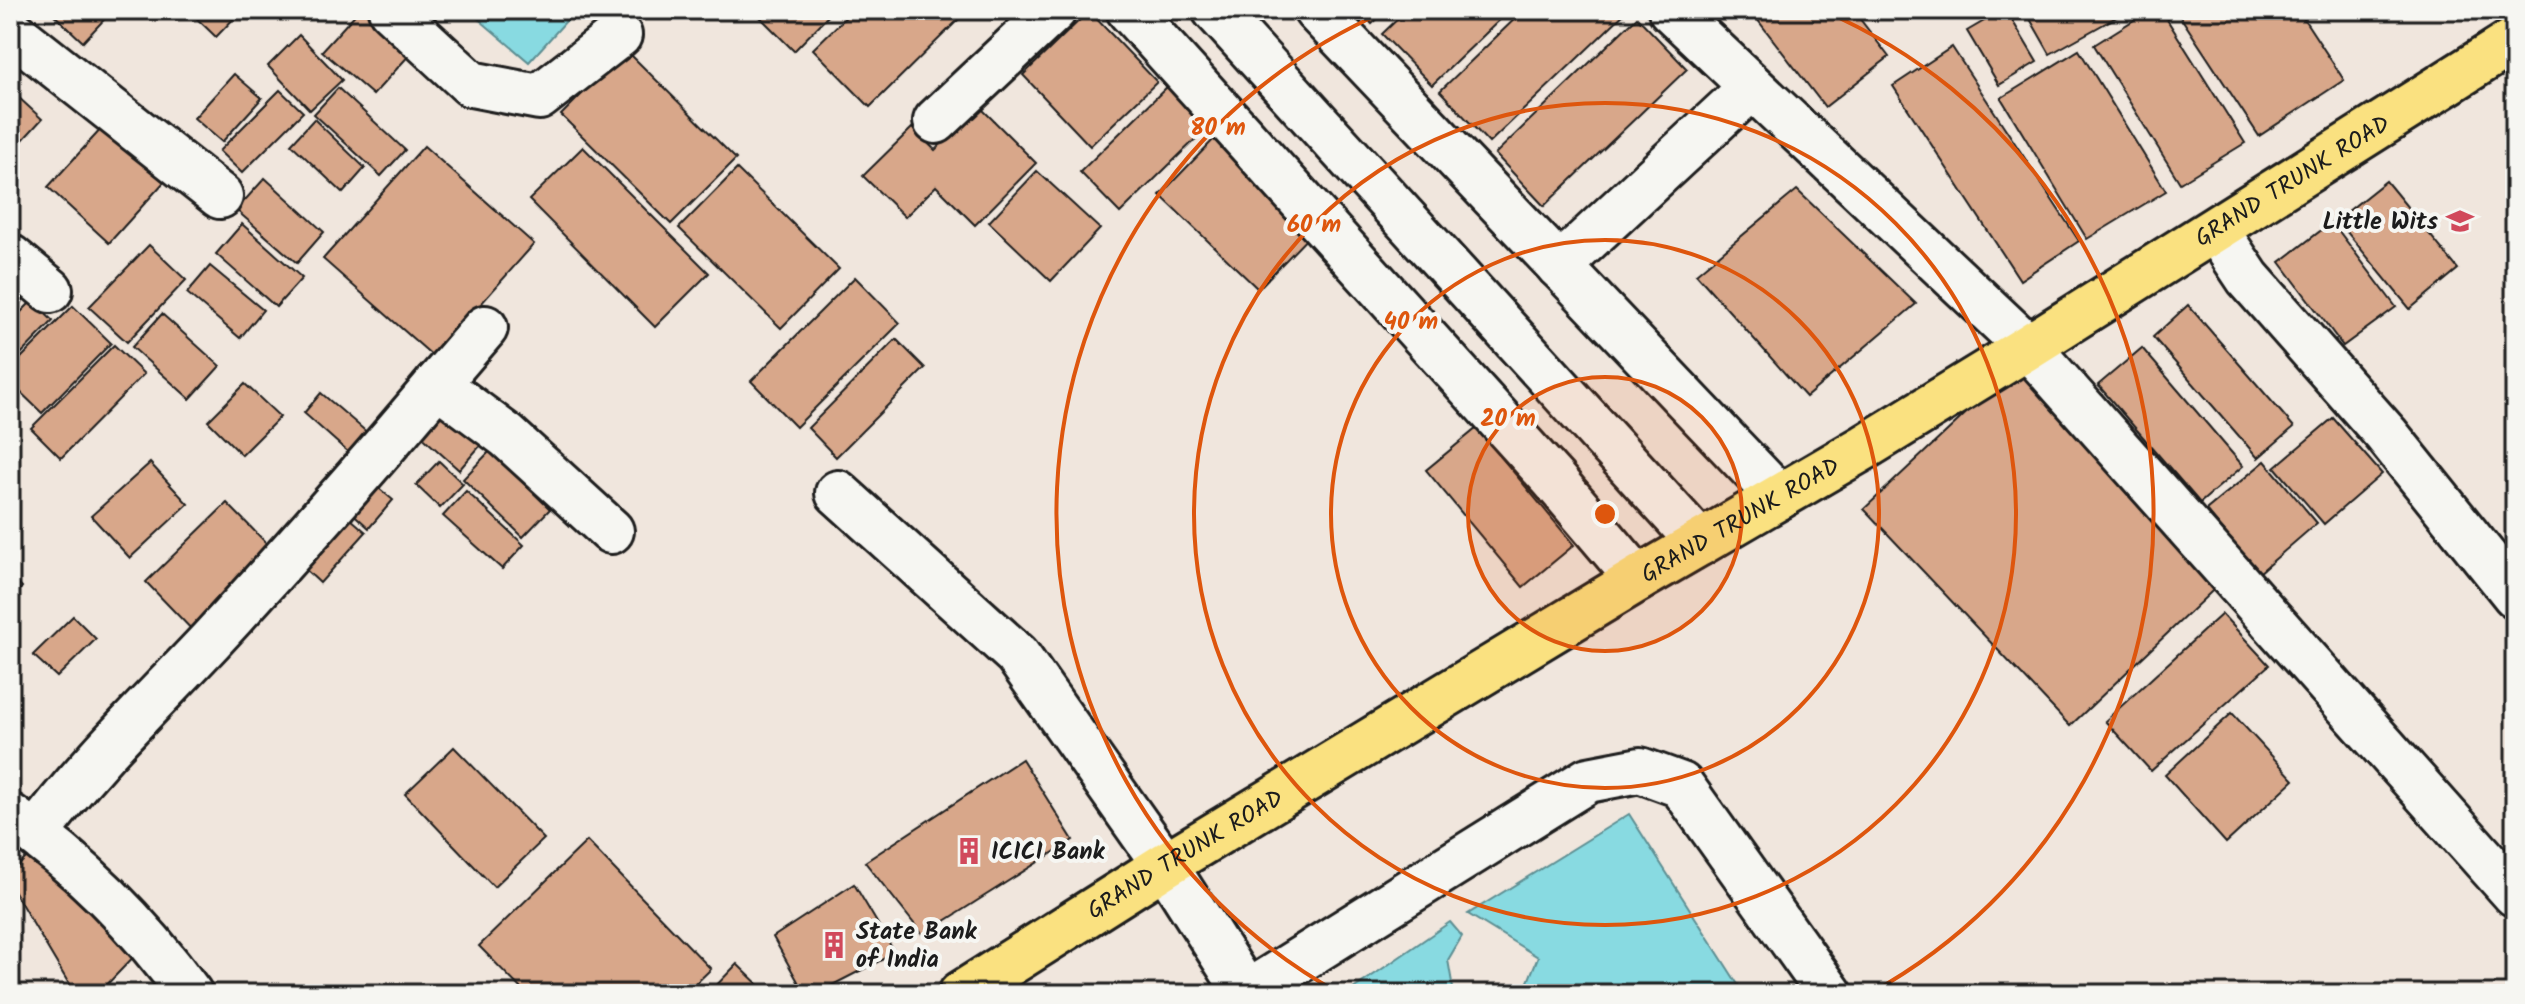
<svg xmlns="http://www.w3.org/2000/svg" width="2525" height="1004" viewBox="0 0 2525 1004" font-family="Kalam,sans-serif">
  <style>
    .water { fill: #88dae1; stroke: #5d8e92; stroke-width: 2 }
    .building { fill: #d8a78a; stroke: #1c1c1c; stroke-width: 2 }
    .lines { fill: none; stroke-linecap: round; stroke-linejoin: round }
    .minor-casing { stroke: #1c1c1c; stroke-width: 50 }
    .major-casing { stroke: #1c1c1c; stroke-width: 50 }
    .minor { stroke: #f6f6f2; stroke-width: 44 }
    .major { stroke: #fae180; stroke-width: 44 }
    .ring { fill: none; stroke: #de560d; stroke-width: 4 }
    .labels { text-anchor: middle; stroke-width: 8; stroke-linejoin: round; paint-order: stroke }
    .street-label { font-size: 24px; fill: #1c1c1c; stroke: #f6f6f2 }
    .poi-label { font-size: 24px; font-weight: bold; fill: #1c1c1c; stroke: #f6f6f2; text-anchor: start }
    .centre { fill: #de560d; stroke: #f6f6f2; stroke-width: 4 }
    .ring-label { font-size: 24px; text-anchor: middle; font-weight: bold; fill: #de560d; stroke: #f6f6f2; stroke-width: 8; stroke-linejoin: round; paint-order: stroke }
  </style>
  <rect width="100%" height="100%" fill="#f0e6dd"/>
  <filter id="ink" filterUnits="userSpaceOnUse"><feTurbulence type="fractalNoise" baseFrequency=".0125" numOctaves="2"/><feDisplacementMap in="SourceGraphic" scale="16" xChannelSelector="R" yChannelSelector="G"/><feConvolveMatrix kernelMatrix="1 2 1 2 8 2 1 2 1" color-interpolation-filters="sRGB"/></filter>
  <g filter="url(#ink)">
    <g class="water">
      <path d="M468 10H576L529 62Z"/>
      <path d="M1629 814 1744 994H1523L1538 957 1468 914Z"/>
      <path d="M1450 922 1462 936 1448 960 1454 994H1346Z"/>
    </g>
    <g class="building">
      <path d="M53 10H113L83 42 51 12Z"/>
      <path d="M188 10H242L216 37Z"/>
      <path d="M359 10H365L412 52 373 95 322 51Z"/>
      <path d="M753 10H834L794 51Z"/>
      <path d="M853 10H968L870 107 813 49Z"/>
      <path d="M1359 10H1387L1372 24Z"/>
      <path d="M1407 10H1510L1432 85 1382 34Z"/>
      <path d="M1524 10H1628L1489 143 1440 91Z"/>
      <path d="M1750 10H1853L1889 57 1825 107Z"/>
      <path d="M2003 10H2006L2037 62 1999 85 1967 31Z"/>
      <path d="M2025 10H2129L2050 54Z"/>
      <path d="M2150 10H2161L2245 143 2180 183 2094 45Z"/>
      <path d="M2176 10H2298L2344 80 2259 136Z"/>
      <path d="M1089 11 1157 82 1090 146 1023 75Z"/>
      <path d="M1637 17 1687 69 1544 206 1495 154Z"/>
      <path d="M299 35 342 80 310 110 268 66Z"/>
      <path d="M1952 47 2079 241 2020 280 1893 86Z"/>
      <path d="M626 50 736 159 671 224 561 115Z"/>
      <path d="M2079 50 2166 191 2087 239 2001 98Z"/>
      <path d="M234 74 262 98 222 142 194 118Z"/>
      <path d="M1173 81 1213 122 1120 213 1080 172Z"/>
      <path d="M338 88 405 150 381 176 314 114Z"/>
      <path d="M280 90 303 112 242 173 219 151Z"/>
      <path d="M17 96 42 119 10 154V103Z"/>
      <path d="M979 106 1036 163 975 225 936 186 905 217 863 176 912 128 935 150Z"/>
      <path d="M314 119 365 168 343 193 291 144Z"/>
      <path d="M103 127 164 182 109 243 48 187Z"/>
      <path d="M1217 136 1315 230 1258 289 1160 195Z"/>
      <path d="M424 146 534 244 434 357 323 259Z"/>
      <path d="M583 147 709 273 655 327 529 200Z"/>
      <path d="M737 169 839 269 781 328 679 228Z"/>
      <path d="M1037 171 1100 229 1051 281 989 222Z"/>
      <path d="M265 178 324 232 297 263 236 210Z"/>
      <path d="M2386 181 2458 269 2410 309 2337 220Z"/>
      <path d="M1797 190 1916 304 1806 397 1696 274Z"/>
      <path d="M2332 222 2396 307 2343 346 2280 262Z"/>
      <path d="M242 224 302 278 276 307 216 254Z"/>
      <path d="M149 245 186 280 127 342 89 307Z"/>
      <path d="M210 266 263 310 240 338 187 293Z"/>
      <path d="M855 277 900 323 796 427 751 381Z"/>
      <path d="M10 287 23 300 10 314Z"/>
      <path d="M32 301 53 321 10 365V323Z"/>
      <path d="M2188 305 2294 427 2258 458 2153 337Z"/>
      <path d="M73 306 111 343 42 413 10 382V369Z"/>
      <path d="M162 314 220 366 190 399 132 347Z"/>
      <path d="M896 339 925 368 836 457 808 428Z"/>
      <path d="M114 345 144 374 61 458 31 428Z"/>
      <path d="M2142 348 2243 466 2200 503 2098 385Z"/>
      <path d="M2024 359 2229 575 2070 726 1864 509Z"/>
      <path d="M245 384 280 417 242 455 208 421Z"/>
      <path d="M321 393 376 440 358 461 304 413Z"/>
      <path d="M446 401 487 438 459 470 418 433Z"/>
      <path d="M2333 418 2382 474 2324 524 2275 467Z"/>
      <path d="M1477 428 1574 545 1523 587 1426 470Z"/>
      <path d="M490 451 550 509 523 537 463 479Z"/>
      <path d="M439 461 463 484 440 508 416 485Z"/>
      <path d="M2265 461 2317 523 2259 573 2206 510Z"/>
      <path d="M150 463 188 504 130 558 91 516Z"/>
      <path d="M362 474 393 500 369 528 338 500Z"/>
      <path d="M466 491 524 545 502 569 443 516Z"/>
      <path d="M227 503 279 556 198 636 146 582Z"/>
      <path d="M335 505 366 532 320 583 290 555Z"/>
      <path d="M10 575 22 587 10 600Z"/>
      <path d="M2222 614 2269 665 2151 771 2105 721Z"/>
      <path d="M73 616 96 639 57 677 33 655Z"/>
      <path d="M2232 713 2294 780 2226 843 2165 775Z"/>
      <path d="M454 747 544 839 494 887 405 794Z"/>
      <path d="M1022 759 1073 840 923 935 865 862Z"/>
      <path d="M587 841 711 969 685 994H526L479 946Z"/>
      <path d="M35 849 143 947 98 994H75L10 885V874Z"/>
      <path d="M854 884 895 953 815 994H805L773 937Z"/>
      <path d="M737 964 768 994H708Z"/>
    </g>
    <g class="lines">
      <g class="minor-casing">
        <g id="minor">
          <path d="M391 10 471 84 539 97 619 35"/>
          <path d="M1129 10 1553 479 1638 579"/>
          <path d="M1215 10 1700 543"/>
          <path d="M1316 10 1779 497"/>
          <path d="M1671 10 2028 347 2515 894"/>
          <path d="M10 30 220 196"/>
          <path d="M936 121 1054 10"/>
          <path d="M2216 230 2248 278 2386 434 2515 595"/>
          <path d="M10 257 50 290"/>
          <path d="M1559 266 1752 87"/>
          <path d="M437 384 485 328"/>
          <path d="M838 493 1017 655 1165 865 1247 994"/>
          <path d="M10 816C79 864 141 926 190 994"/>
          <path d="M36 834C88 764 151 704 211 640 288 556 364 472 437 384L507 436 611 531"/>
          <path d="M1247 993 1588 780 1640 770 1681 785 1830 994"/>
        </g>
      </g>
      <g class="major-casing">
        <g id="major">
          <path id="s1" d="M961 994 1165 865 1638 579 1865 447 2028 347 2515 40"/>
        </g>
      </g>
      <use href="#minor" class="minor"/>
      <use href="#major" class="major"/>
    </g>
  </g>
  <circle cx="1605" cy="514" r="137" fill="#de560d" fill-opacity=".12"/>
  <g class="ring">
    <circle cx="1605" cy="514" r="137"/>
    <circle cx="1605" cy="514" r="274"/>
    <circle cx="1605" cy="514" r="411"/>
    <path d="M1339 993A548 548 0 0 1 1386 11M1824 11A548 548 0 0 1 1871 993"/>
  </g>
  <defs>
    <g id="school-bare" transform="scale(2.16)"><path d="M0-5L7-2L0 1L-7-2ZM-4 1L0 2.5L4 1V4Q0 6-4 4Z" fill="#d1495b" stroke="#f6f6f2" stroke-width="2.5" paint-order="stroke"/></g>
    <g id="building-bare" transform="scale(2.16)"><path d="M-4-6H4V6H1V3H-1V6H-4ZM-2.5-4.3h1.7v1.8h-1.7ZM.8-4.3h1.7v1.8H.8ZM-2.5-1h1.7V.8h-1.7ZM.8-1h1.7V.8H.8Z" fill="#d1495b" stroke="#f6f6f2" stroke-width="2.5" paint-order="stroke"/></g>
  </defs>
  <g fill-rule="evenodd">
    <use href="#school-bare" x="2460" y="221"/>
    <use href="#building-bare" x="969" y="851"/>
    <use href="#building-bare" x="834" y="945"/>
  </g>
  <g class="labels">
    <g class="street-label">
      <text dy="8" stroke="none"><textPath href="#s1" startOffset="1560">GRAND TRUNK ROAD</textPath></text>
      <text dy="8" stroke="none"><textPath href="#s1" startOffset="912">GRAND TRUNK ROAD</textPath></text>
      <text dy="8" stroke="none"><textPath href="#s1" startOffset="264">GRAND TRUNK ROAD</textPath></text>
    </g>
    <g class="poi-label">
      <text x="2438" y="229" text-anchor="end">Little Wits</text>
      <text x="991" y="859">ICICI Bank</text>
      <text x="856" y="939">State Bank<tspan x="856" dy="28">of India</tspan></text>
    </g>
  </g>
  <circle cx="1605" cy="514" r="12" class="centre"/>
  <g class="ring-label">
    <text x="1218" y="135">80 m</text>
    <text x="1314" y="232">60 m</text>
    <text x="1411" y="329">40 m</text>
    <text x="1508" y="426">20 m</text>
  </g>
  <rect width="2525" height="1004" fill="none" stroke="#f6f6f2" stroke-width="40"/>
  <rect x="20" y="20" width="2485" height="964" fill="none" stroke="#1c1c1c" stroke-width="3" filter="url(#ink)"/>
</svg>
